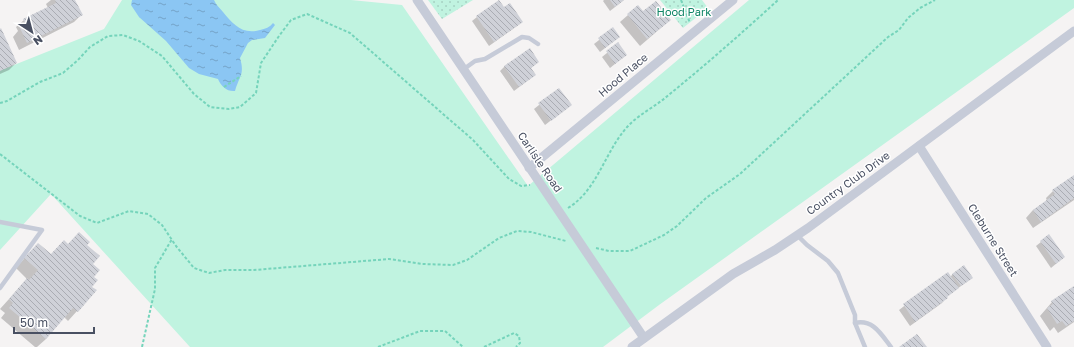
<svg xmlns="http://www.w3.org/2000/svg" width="1074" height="347" viewBox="0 0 1074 347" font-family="'Golos Text',sans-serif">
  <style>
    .grass { fill: #c0f3e0 }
    .park { fill: url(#park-dots) }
    .water { fill: url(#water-ripples) }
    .shadow { fill: #0003 }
    .building { fill: url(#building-back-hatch) }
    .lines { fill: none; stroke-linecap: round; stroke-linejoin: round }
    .path { stroke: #75d4bb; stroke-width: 2; stroke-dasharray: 3 2; stroke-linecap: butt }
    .lane { stroke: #c6cbd8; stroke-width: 4.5 }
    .street { stroke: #c6cbd8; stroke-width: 9 }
    .labels { text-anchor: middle; stroke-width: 3; stroke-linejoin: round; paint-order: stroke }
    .park-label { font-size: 11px; fill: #118666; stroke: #fff }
    .street-label { font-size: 11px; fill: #495062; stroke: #fff }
  </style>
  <defs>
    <pattern id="park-dots" width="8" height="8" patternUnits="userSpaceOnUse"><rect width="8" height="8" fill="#c0f3e0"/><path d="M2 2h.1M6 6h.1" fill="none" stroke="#a6d2c3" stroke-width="1.8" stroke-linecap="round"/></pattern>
    <pattern id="water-ripples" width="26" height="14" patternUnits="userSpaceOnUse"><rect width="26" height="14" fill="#8bc6f3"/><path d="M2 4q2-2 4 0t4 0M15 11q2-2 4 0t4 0" fill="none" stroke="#74a3c8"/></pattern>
    <pattern id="building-back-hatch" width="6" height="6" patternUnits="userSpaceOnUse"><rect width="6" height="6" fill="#cfd1d8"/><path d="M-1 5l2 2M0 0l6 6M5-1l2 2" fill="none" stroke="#aaacb3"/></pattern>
  </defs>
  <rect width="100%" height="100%" fill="#f5f3f3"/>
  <path class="grass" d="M122 0H351L402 5 528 186 749 0H1074V8L659 305 603 347H190L51 194 0 250V67L4 69 104 29Z"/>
  <g class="park">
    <path d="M428 0H473L442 19Z"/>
    <path d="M660 0H702L708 8 683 28Z"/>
  </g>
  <path class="water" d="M132 0H214C216 5 220 8 223 12 233 24 242 35 260 30 265 29 270 27 273 23L275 25 265 38 252 40 248 43 240 58C245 75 239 76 235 91 227 92 221 86 218 79L199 74 189 68 166 41 139 17 131 5Z"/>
  <g class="shadow">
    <path d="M51 0H74L81 15 74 22 19 50 13 37 18 31 16 27 24 20 48 8 46 4Z"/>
    <path d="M604 0H624L610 11 603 1Z"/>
    <path d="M504 8 522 22 517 26 489 46 472 21 477 17Z"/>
    <path d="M628 15 670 20 640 46 620 22Z"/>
    <path d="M613 29 619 37 600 52 594 44Z"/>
    <path d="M0 30 16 63 9 70 0 74Z"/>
    <path d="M618 44 626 55 610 68 602 57Z"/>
    <path d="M538 62 530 69 535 75 514 91 500 71 505 66Z"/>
    <path d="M559 89 571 105 545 125 534 109Z"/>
    <path d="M1074 176V200L1033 228 1026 218 1033 210 1047 201 1046 198 1053 191Z"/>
    <path d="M1041 242 1064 257 1051 268 1036 246Z"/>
    <path d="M68 245H86L92 264 93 277 91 287 77 311 68 321 64 317 46 339 37 347H35L1 318 5 313 0 309 27 279 16 268 29 253 51 255Z"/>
    <path d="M947 273 950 277 953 274 972 278 946 297 942 303 910 326 899 310Z"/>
    <path d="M1074 287V322L1058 333 1054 327 1050 331 1040 316 1052 302Z"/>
  </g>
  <g class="building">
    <path d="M55 0H75L83 15 27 43 20 28 26 25 23 19 56 3Z"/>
    <path d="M499 0 504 7 510 3 523 22 494 42 476 16Z"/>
    <path d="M610 0H624L615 7Z"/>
    <path d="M656 1 671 20 647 39 627 14 638 5 643 11Z"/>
    <path d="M613 27 620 37 605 48 598 38Z"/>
    <path d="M1 28 17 63 0 71V29Z"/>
    <path d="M618 42 627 55 615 64 606 51Z"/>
    <path d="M530 48 539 62 531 68 536 75 519 87 504 66Z"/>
    <path d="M559 88 572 105 551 121 538 103Z"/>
    <path d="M1074 175V198L1041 222 1033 210 1055 194 1052 190Z"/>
    <path d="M79 232 90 242 87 245 100 256 93 264 100 270 94 277 98 280 92 287 97 290 78 312 73 308 46 339 9 308 13 303 9 299 27 278 29 280 38 270 24 258 38 243 51 254 64 240 68 244Z"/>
    <path d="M1049 234 1065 257 1056 264 1040 241Z"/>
    <path d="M964 265 973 278 961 286 952 274Z"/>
    <path d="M948 272 959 288 947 297 948 298 915 322 903 304Z"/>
    <path d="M1074 286V321L1066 326 1062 321 1057 324 1047 308 1053 304 1051 301Z"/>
    <path d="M917 334 927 347H899Z"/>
  </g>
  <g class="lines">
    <g class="path">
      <path d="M681 0 690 23"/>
      <path d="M224 87 241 76"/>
      <path d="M0 103 7 101 40 82 63 73 78 60 90 47 108 36 123 35 139 41 162 56 194 94 210 107 229 109 240 107 256 93 261 63 279 36 291 20 307 14 350 33 473 140 509 179 521 186 530 185"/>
      <path d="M0 154 80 216 97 223 129 211 148 214 162 225 176 246 194 268 209 273 225 270H254L389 259 422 264 453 265 467 260 499 238 517 231 531 232 566 241"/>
      <path d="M568 208C599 189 605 149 630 124 640 114 654 107 665 98 703 67 741 34 778 0"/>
      <path d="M596 248 609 251H630L664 235 677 226 706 198 740 174 888 37 899 30 908 18 920 8 935 0"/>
      <path d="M142 347 155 289V268L172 239"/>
      <path d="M378 347 420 331H445L463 347"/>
      <path d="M484 347 514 333 519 336 520 343 516 347"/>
    </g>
    <g class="lane">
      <path d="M464 69 475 61 485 59 522 37 529 38 538 44"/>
      <path d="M0 222 42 230 0 288"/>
      <path d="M797 235 807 245 828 261 838 273 855 315V323L865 347"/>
      <path d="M855 323C873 319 881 334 891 347"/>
    </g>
    <g class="street">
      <path d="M417 0 644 338"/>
      <path d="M919 146 1047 347"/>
      <path d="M529 168 733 0"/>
      <path d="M632 347 733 274 775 250 808 228 1074 31"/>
    </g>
  </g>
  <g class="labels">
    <g class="park-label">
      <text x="684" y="16">Hood Park</text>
    </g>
    <g class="street-label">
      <text transform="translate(623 75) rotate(-40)" y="4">Hood Place</text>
      <text transform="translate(540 162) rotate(56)" y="4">Carlisle Road</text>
      <text transform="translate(848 183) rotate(-36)" y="4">Country Club Drive</text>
      <text transform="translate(993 240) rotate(58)" y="4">Cleburne Street</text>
    </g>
  </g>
  <g transform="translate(32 32) rotate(144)" stroke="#ffffff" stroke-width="3" paint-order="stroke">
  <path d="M0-3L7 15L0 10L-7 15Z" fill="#495062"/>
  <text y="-6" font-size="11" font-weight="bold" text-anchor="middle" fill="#495062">N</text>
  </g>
  <path d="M14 327v6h80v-6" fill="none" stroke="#495062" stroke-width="2"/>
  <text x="20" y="327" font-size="12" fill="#495062" stroke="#ffffff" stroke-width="3" paint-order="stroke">50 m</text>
</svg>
